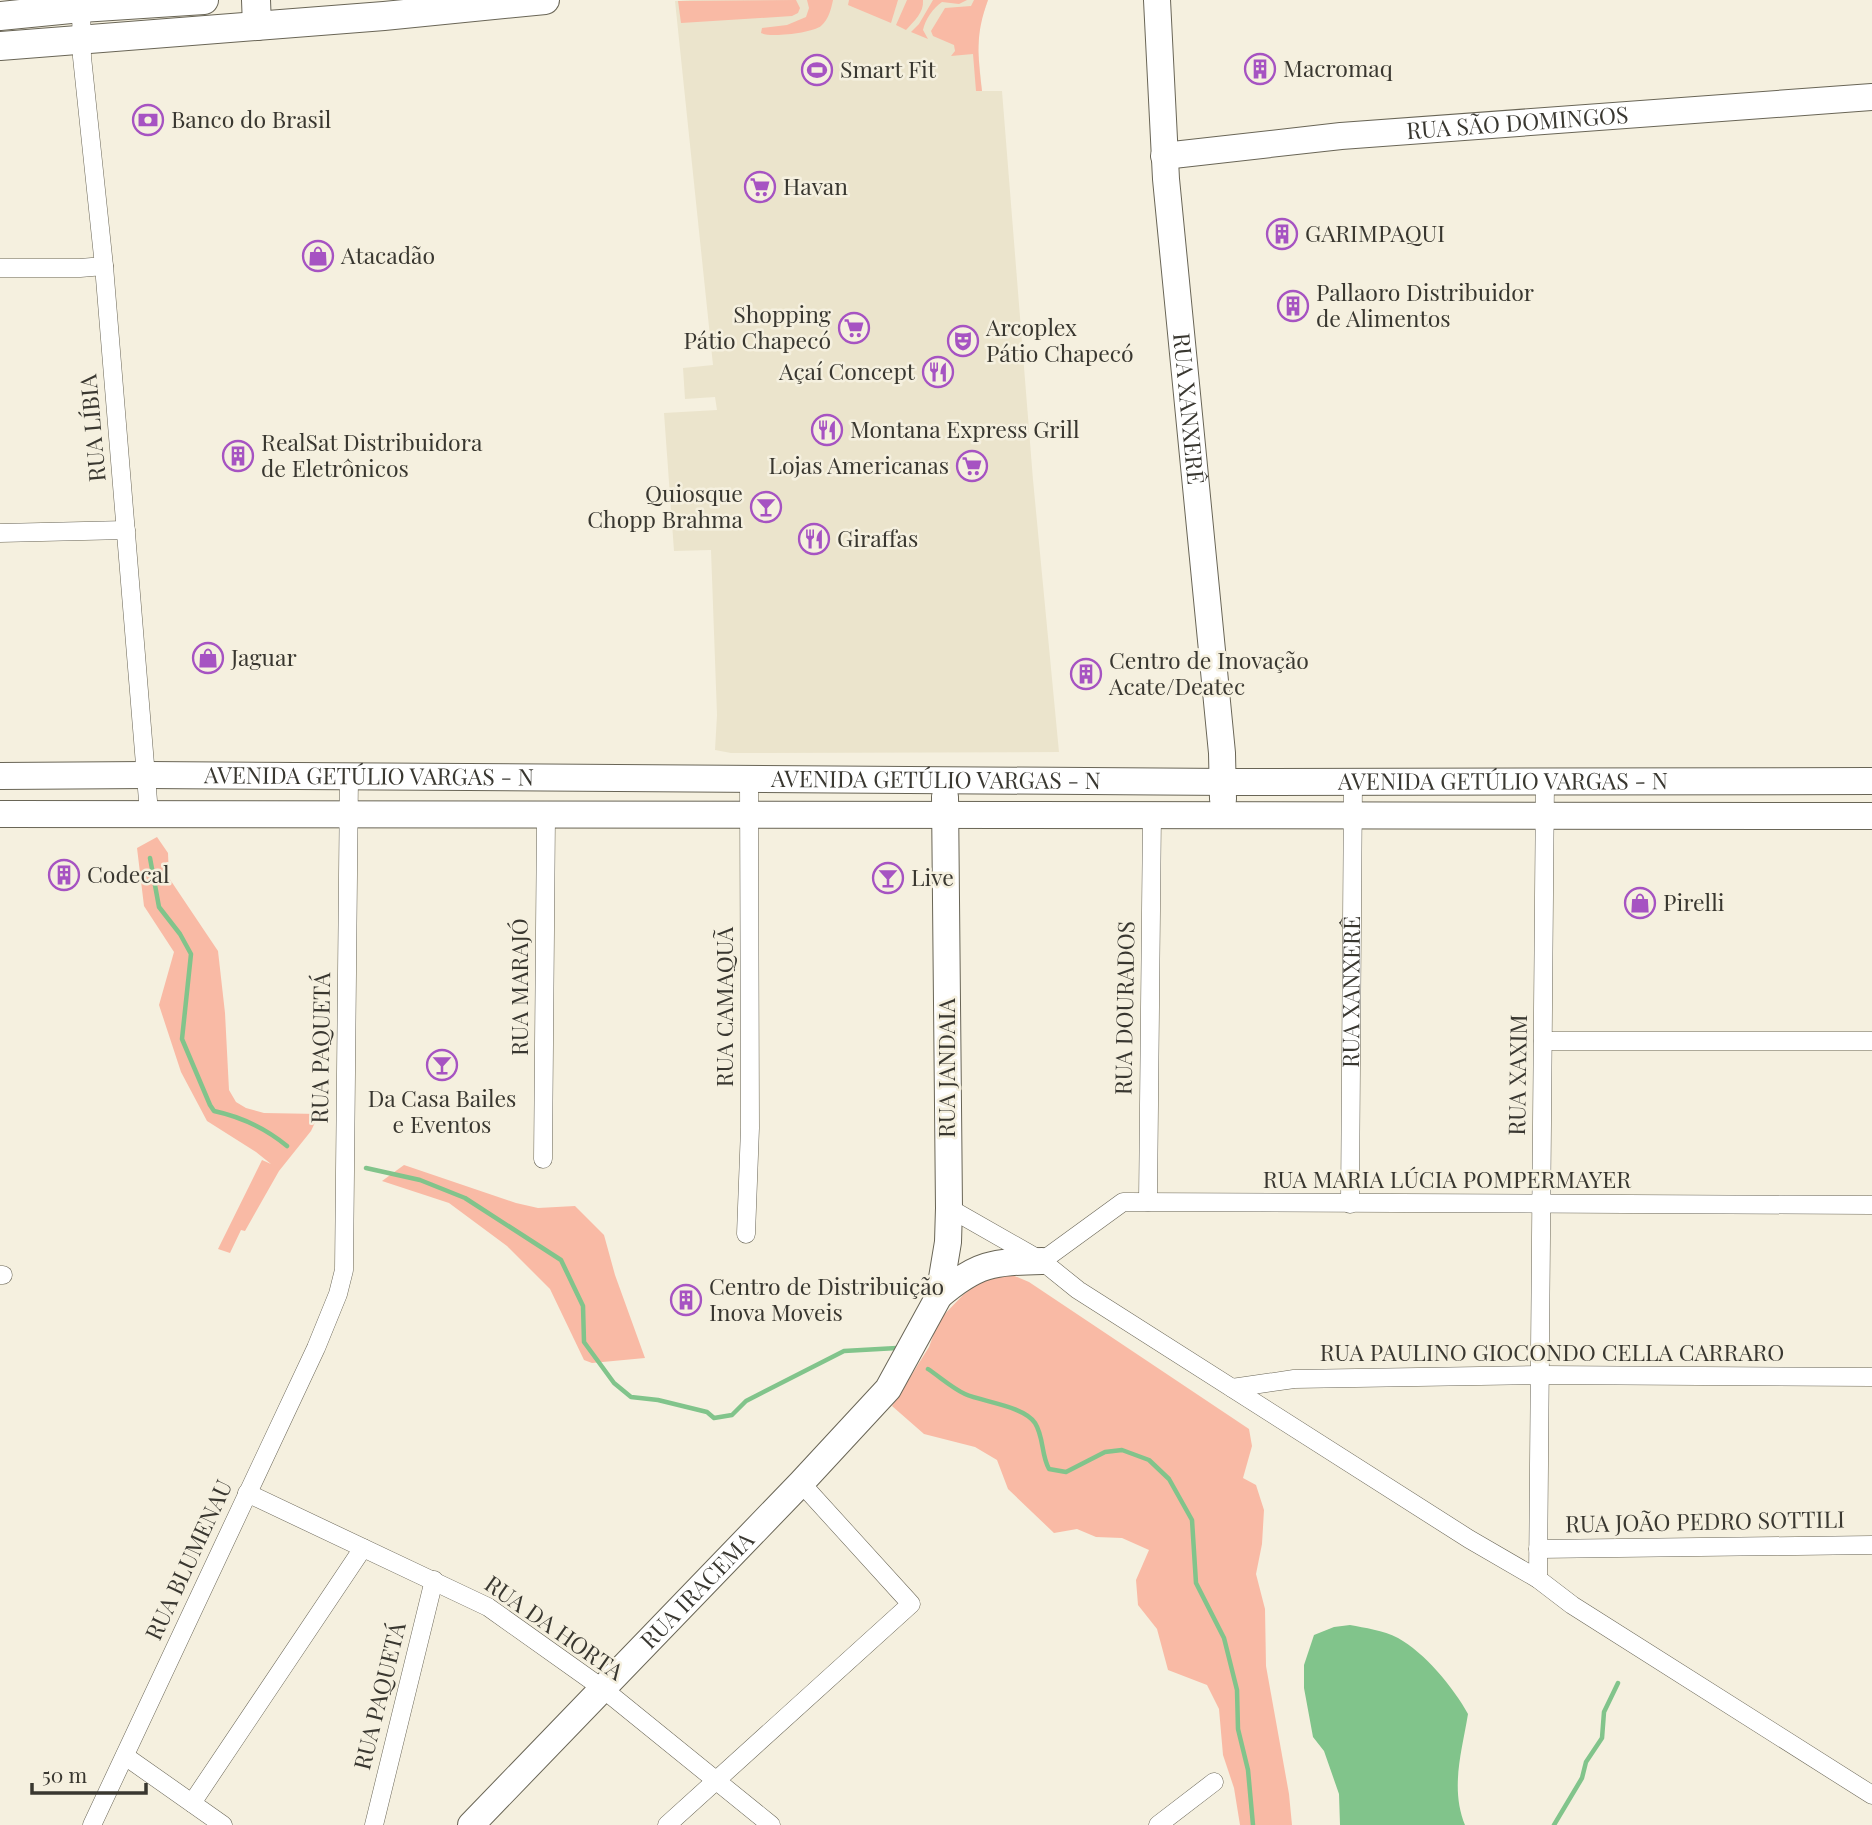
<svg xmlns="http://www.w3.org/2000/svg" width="1872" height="1825" viewBox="0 0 1872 1825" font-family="'Playfair Display',serif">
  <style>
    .built { fill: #ebe4cc }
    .green { fill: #f9baa5 }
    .water { fill: #81c48b }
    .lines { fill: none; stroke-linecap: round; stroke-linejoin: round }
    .stream { stroke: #81c48b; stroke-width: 4.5 }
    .street-casing { stroke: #696556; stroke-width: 19 }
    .secondary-casing { stroke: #696556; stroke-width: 28 }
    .primary-casing { stroke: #696556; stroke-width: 30 }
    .street { stroke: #fff; stroke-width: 18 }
    .secondary { stroke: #fff; stroke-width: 26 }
    .primary { stroke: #fff; stroke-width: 28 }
    .labels { text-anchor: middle; stroke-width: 5; stroke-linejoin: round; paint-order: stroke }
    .poi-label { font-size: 23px; fill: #393730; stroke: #f5f0df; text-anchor: start }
    .street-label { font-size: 23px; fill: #393730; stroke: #f5f0df }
  </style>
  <rect width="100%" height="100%" fill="#f5f0df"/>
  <path class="built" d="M691 0H988L980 23 978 51 982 91H1002L1033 480 1059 752 731 753 715 750 717 715 711 550 674 551 664 413 717 410 715 397 685 399 683 368 713 365 675 1Z"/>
  <g class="green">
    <path d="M796 0 800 8 798 13 792 16 681 23 678 1Z"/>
    <path d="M807 0H833C831 9 829 19 821 26 812 33 770 38 761 33L762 28 787 25 806 17 809 8Z"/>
    <path d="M849 0H898L891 23 848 5Z"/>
    <path d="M907 0H923C924 13 914 21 906 30L896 25Z"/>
    <path d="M933 0H967L959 4 942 2C933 8 925 20 923 30L928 39 911 32 919 24Z"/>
    <path d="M974 0H988C975 36 978 54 982 91H976L973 54 951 56 955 51 954 45 933 36 931 31 945 8 971 6Z"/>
    <path d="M157 837 168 853 169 878 218 951 225 1013 229 1090 236 1102 246 1108 264 1113 319 1114 311 1131 279 1171 245 1231 241 1230 230 1253 218 1249 262 1160 271 1164 256 1152 207 1121 181 1072 159 1005 174 952 144 906 137 848Z"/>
    <path d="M404 1165 516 1203 538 1208 575 1206 604 1235 615 1275 645 1358 592 1363 584 1360 550 1289 507 1246 449 1203 382 1181Z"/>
    <path d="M1005 1272 1029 1282 1249 1429 1252 1446 1243 1478 1256 1485 1264 1510 1262 1544 1256 1574 1265 1609 1266 1666 1289 1794 1292 1825H1240L1234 1788 1223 1755 1219 1709 1207 1685 1168 1670 1157 1629 1138 1605 1136 1580 1149 1550 1122 1538 1096 1537 1077 1529 1054 1533 1008 1489 997 1460 975 1447 924 1434 892 1406 929 1347 939 1320 963 1295 984 1279Z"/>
  </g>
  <path class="water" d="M1350 1625C1365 1628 1383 1630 1398 1638 1424 1652 1454 1688 1468 1714 1462 1751 1450 1788 1465 1825H1340L1339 1794 1324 1751 1313 1737 1304 1688V1665L1314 1635 1334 1627Z"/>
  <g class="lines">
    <g class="stream">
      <path d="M150 858 159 907 180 934 191 954 182 1039 210 1105 214 1111C242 1117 265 1128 287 1146"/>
      <path d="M366 1168 420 1180 465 1198 561 1260 583 1306 584 1342 614 1383 631 1397 658 1400 707 1412 714 1418 732 1415 746 1401 844 1351 897 1348"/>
      <path d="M928 1369C940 1377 952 1388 965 1394 983 1402 1024 1406 1035 1423 1044 1437 1041 1455 1049 1469L1066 1472 1105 1452 1122 1450 1149 1460 1169 1479 1192 1520 1196 1583 1224 1638 1237 1690 1238 1729 1248 1770 1253 1825"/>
      <path d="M1554 1825 1582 1778 1586 1762 1602 1738 1604 1712 1618 1683"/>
    </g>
    <g class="street-casing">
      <g id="street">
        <path d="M77 0 81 8 82 57 104 266 149 813"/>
        <path d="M0 268H80L104 266"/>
        <path d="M0 533 126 530"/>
        <path d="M1543 1041H1872"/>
        <path d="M543 1159 546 816"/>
        <path d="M1148 1202 1152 814"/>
        <path id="s1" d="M1350 1204 1353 782"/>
        <path d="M949 1208 1042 1261 1078 1290 1469 1539 1538 1579 1572 1605 1872 1795"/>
        <path d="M746 1234 750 1128 749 779"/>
        <path d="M1042 1261 1123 1202 1872 1205"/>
        <path d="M0 1275H3"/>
        <path d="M1232 1388 1294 1379 1540 1375 1872 1377"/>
        <path d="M247 1493 488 1607 602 1688 771 1825"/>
        <path d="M1538 1549 1872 1545"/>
        <path d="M1538 1579 1545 782"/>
        <path d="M125 1756 223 1825"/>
        <path d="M192 1803 363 1548"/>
        <path d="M92 1825 316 1348 338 1294 344 1270 349 777"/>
        <path d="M374 1825 434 1580"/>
        <path d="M667 1825 911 1604 801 1483"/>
        <path d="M1158 1825 1214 1782"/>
      </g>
    </g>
    <g class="secondary-casing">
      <g id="secondary">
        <path id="s2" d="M1157 0 1166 179 1222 753 1223 799"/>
        <path id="s3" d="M1164 156 1341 136 1872 97"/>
        <path id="s4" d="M0 776 147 775 1230 782 1872 781"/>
        <path d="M0 814 1872 816"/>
        <path d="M939 1296C977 1263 993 1262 1042 1261"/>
        <path id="s5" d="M471 1825 801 1483 888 1389 939 1296 948 1242 949 1208 945 797"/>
      </g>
    </g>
    <g class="primary-casing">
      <g id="primary">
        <path d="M256 0 257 26"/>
        <path d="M0 16 81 8 204 0"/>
        <path d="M0 46 384 16 545 0"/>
      </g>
    </g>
    <use href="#street" class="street"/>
    <use href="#secondary" class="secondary"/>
    <use href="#primary" class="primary"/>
  </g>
  <defs>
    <g id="building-ring" transform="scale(1.575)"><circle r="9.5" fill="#f5f0df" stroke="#a653c2" stroke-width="1.5"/><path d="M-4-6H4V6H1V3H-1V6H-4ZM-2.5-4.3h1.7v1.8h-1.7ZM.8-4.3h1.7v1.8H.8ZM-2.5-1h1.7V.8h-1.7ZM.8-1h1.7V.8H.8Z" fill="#a653c2"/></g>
    <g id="stadium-ring" transform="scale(1.575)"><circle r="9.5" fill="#f5f0df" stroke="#a653c2" stroke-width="1.5"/><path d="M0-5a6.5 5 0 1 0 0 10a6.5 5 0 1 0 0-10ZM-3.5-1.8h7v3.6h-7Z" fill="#a653c2"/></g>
    <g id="bank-ring" transform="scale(1.575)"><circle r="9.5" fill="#f5f0df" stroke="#a653c2" stroke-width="1.5"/><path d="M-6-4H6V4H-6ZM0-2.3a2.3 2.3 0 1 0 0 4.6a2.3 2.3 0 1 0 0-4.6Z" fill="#a653c2"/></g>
    <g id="supermarket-ring" transform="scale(1.575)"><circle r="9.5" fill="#f5f0df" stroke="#a653c2" stroke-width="1.5"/><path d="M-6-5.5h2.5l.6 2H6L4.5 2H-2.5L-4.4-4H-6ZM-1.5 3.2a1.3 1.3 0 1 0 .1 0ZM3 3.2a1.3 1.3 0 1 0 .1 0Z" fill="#a653c2"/></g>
    <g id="shop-ring" transform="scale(1.575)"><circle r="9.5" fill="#f5f0df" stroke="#a653c2" stroke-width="1.5"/><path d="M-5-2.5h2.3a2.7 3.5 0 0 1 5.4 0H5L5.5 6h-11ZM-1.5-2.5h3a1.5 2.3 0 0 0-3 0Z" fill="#a653c2"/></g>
    <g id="theatre-ring" transform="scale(1.575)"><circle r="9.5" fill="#f5f0df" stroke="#a653c2" stroke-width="1.5"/><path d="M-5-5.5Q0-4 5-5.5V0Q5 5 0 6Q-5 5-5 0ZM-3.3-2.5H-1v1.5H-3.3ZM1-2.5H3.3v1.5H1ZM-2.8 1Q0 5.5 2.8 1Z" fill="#a653c2"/></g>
    <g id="restaurant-ring" transform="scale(1.575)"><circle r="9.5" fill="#f5f0df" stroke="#a653c2" stroke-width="1.5"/><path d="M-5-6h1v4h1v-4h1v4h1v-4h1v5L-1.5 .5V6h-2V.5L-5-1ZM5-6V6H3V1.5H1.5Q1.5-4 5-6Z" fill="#a653c2"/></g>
    <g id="bar-ring" transform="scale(1.575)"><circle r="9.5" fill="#f5f0df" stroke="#a653c2" stroke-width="1.5"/><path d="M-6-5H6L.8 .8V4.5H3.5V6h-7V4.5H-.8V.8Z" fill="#a653c2"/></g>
  </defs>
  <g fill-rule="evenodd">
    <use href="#building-ring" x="1260" y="69"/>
    <use href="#stadium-ring" x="817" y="70"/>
    <use href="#bank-ring" x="148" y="120"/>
    <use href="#supermarket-ring" x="760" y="187"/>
    <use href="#building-ring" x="1282" y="234"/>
    <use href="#shop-ring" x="318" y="256"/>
    <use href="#building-ring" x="1293" y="306"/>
    <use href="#supermarket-ring" x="854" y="328"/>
    <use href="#theatre-ring" x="963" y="341"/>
    <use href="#restaurant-ring" x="938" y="372"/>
    <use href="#restaurant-ring" x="827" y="430"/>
    <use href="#building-ring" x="238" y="456"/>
    <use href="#supermarket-ring" x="972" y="466"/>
    <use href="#bar-ring" x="766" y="507"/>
    <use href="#restaurant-ring" x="814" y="539"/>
    <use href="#shop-ring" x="208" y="658"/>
    <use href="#building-ring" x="1086" y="674"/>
    <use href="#building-ring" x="64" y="875"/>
    <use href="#bar-ring" x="888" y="878"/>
    <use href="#shop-ring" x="1640" y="903"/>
    <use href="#bar-ring" x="442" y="1065"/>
    <use href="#building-ring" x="686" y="1300"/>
  </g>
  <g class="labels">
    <g class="poi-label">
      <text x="1283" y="77">Macromaq</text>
      <text x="840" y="78">Smart Fit</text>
      <text x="171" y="128">Banco do Brasil</text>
      <text x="783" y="195">Havan</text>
      <text x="1305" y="242">GARIMPAQUI</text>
      <text x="341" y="264">Atacadão</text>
      <text x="1316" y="301">Pallaoro Distribuidor<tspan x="1316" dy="26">de Alimentos</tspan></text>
      <text x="831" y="323" text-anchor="end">Shopping<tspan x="831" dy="26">Pátio Chapecó</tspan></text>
      <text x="986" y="336">Arcoplex<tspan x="986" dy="26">Pátio Chapecó</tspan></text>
      <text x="915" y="380" text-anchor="end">Açaí Concept</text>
      <text x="850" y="438">Montana Express Grill</text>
      <text x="261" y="451">RealSat Distribuidora<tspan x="261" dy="26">de Eletrônicos</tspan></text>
      <text x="949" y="474" text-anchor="end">Lojas Americanas</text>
      <text x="743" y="502" text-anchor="end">Quiosque<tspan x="743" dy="26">Chopp Brahma</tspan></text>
      <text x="837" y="547">Giraffas</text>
      <text x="231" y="666">Jaguar</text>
      <text x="1109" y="669">Centro de Inovação<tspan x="1109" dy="26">Acate/Deatec</tspan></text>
      <text x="87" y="883">Codecal</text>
      <text x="911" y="886">Live</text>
      <text x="1663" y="911">Pirelli</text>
      <text x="442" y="1107" text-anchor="middle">Da Casa Bailes<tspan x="442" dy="26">e Eventos</tspan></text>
      <text x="709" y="1295">Centro de Distribuição<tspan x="709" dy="26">Inova Moveis</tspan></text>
    </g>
    <g class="street-label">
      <text dy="8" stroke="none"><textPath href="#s3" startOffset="355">RUA SÃO DOMINGOS</textPath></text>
      <text dy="8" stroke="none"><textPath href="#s2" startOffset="410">RUA XANXERÊ</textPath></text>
      <text transform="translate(93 428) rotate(-95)" y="8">RUA LÍBIA</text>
      <text dy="8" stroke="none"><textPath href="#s4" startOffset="369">AVENIDA GETÚLIO VARGAS - N</textPath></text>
      <text dy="8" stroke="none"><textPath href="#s4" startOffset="936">AVENIDA GETÚLIO VARGAS - N</textPath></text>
      <text dy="8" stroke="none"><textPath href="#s4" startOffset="1503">AVENIDA GETÚLIO VARGAS - N</textPath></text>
      <text transform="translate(520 987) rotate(-90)" y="8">RUA MARAJÓ</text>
      <text dy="8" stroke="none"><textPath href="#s1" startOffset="212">RUA XANXERÊ</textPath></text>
      <text transform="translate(725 1007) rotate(-90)" y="8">RUA CAMAQUÃ</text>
      <text transform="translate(1125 1008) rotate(-89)" y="8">RUA DOURADOS</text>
      <text transform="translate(321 1048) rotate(-89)" y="8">RUA PAQUETÁ</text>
      <text transform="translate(947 1068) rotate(-90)" y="8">RUA JANDAIA</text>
      <text transform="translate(1518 1075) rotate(-89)" y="8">RUA XAXIM</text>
      <text x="1447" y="1188">RUA MARIA LÚCIA POMPERMAYER</text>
      <text x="1552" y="1361">RUA PAULINO GIOCONDO CELLA CARRARO</text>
      <text transform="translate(1705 1522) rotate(-1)" y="8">RUA JOÃO PEDRO SOTTILI</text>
      <text transform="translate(189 1560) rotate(-65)" y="8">RUA BLUMENAU</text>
      <text dy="8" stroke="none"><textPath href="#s5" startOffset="326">RUA IRACEMA</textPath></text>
      <text transform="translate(554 1628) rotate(35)" y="8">RUA DA HORTA</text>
      <text transform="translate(380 1696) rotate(-76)" y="8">RUA PAQUETÁ</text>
    </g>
  </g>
  <path d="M32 1783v10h114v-10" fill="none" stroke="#393730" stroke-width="3.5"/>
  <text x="42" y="1783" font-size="21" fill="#393730" stroke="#f5f0df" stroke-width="5" paint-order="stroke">50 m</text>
</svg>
